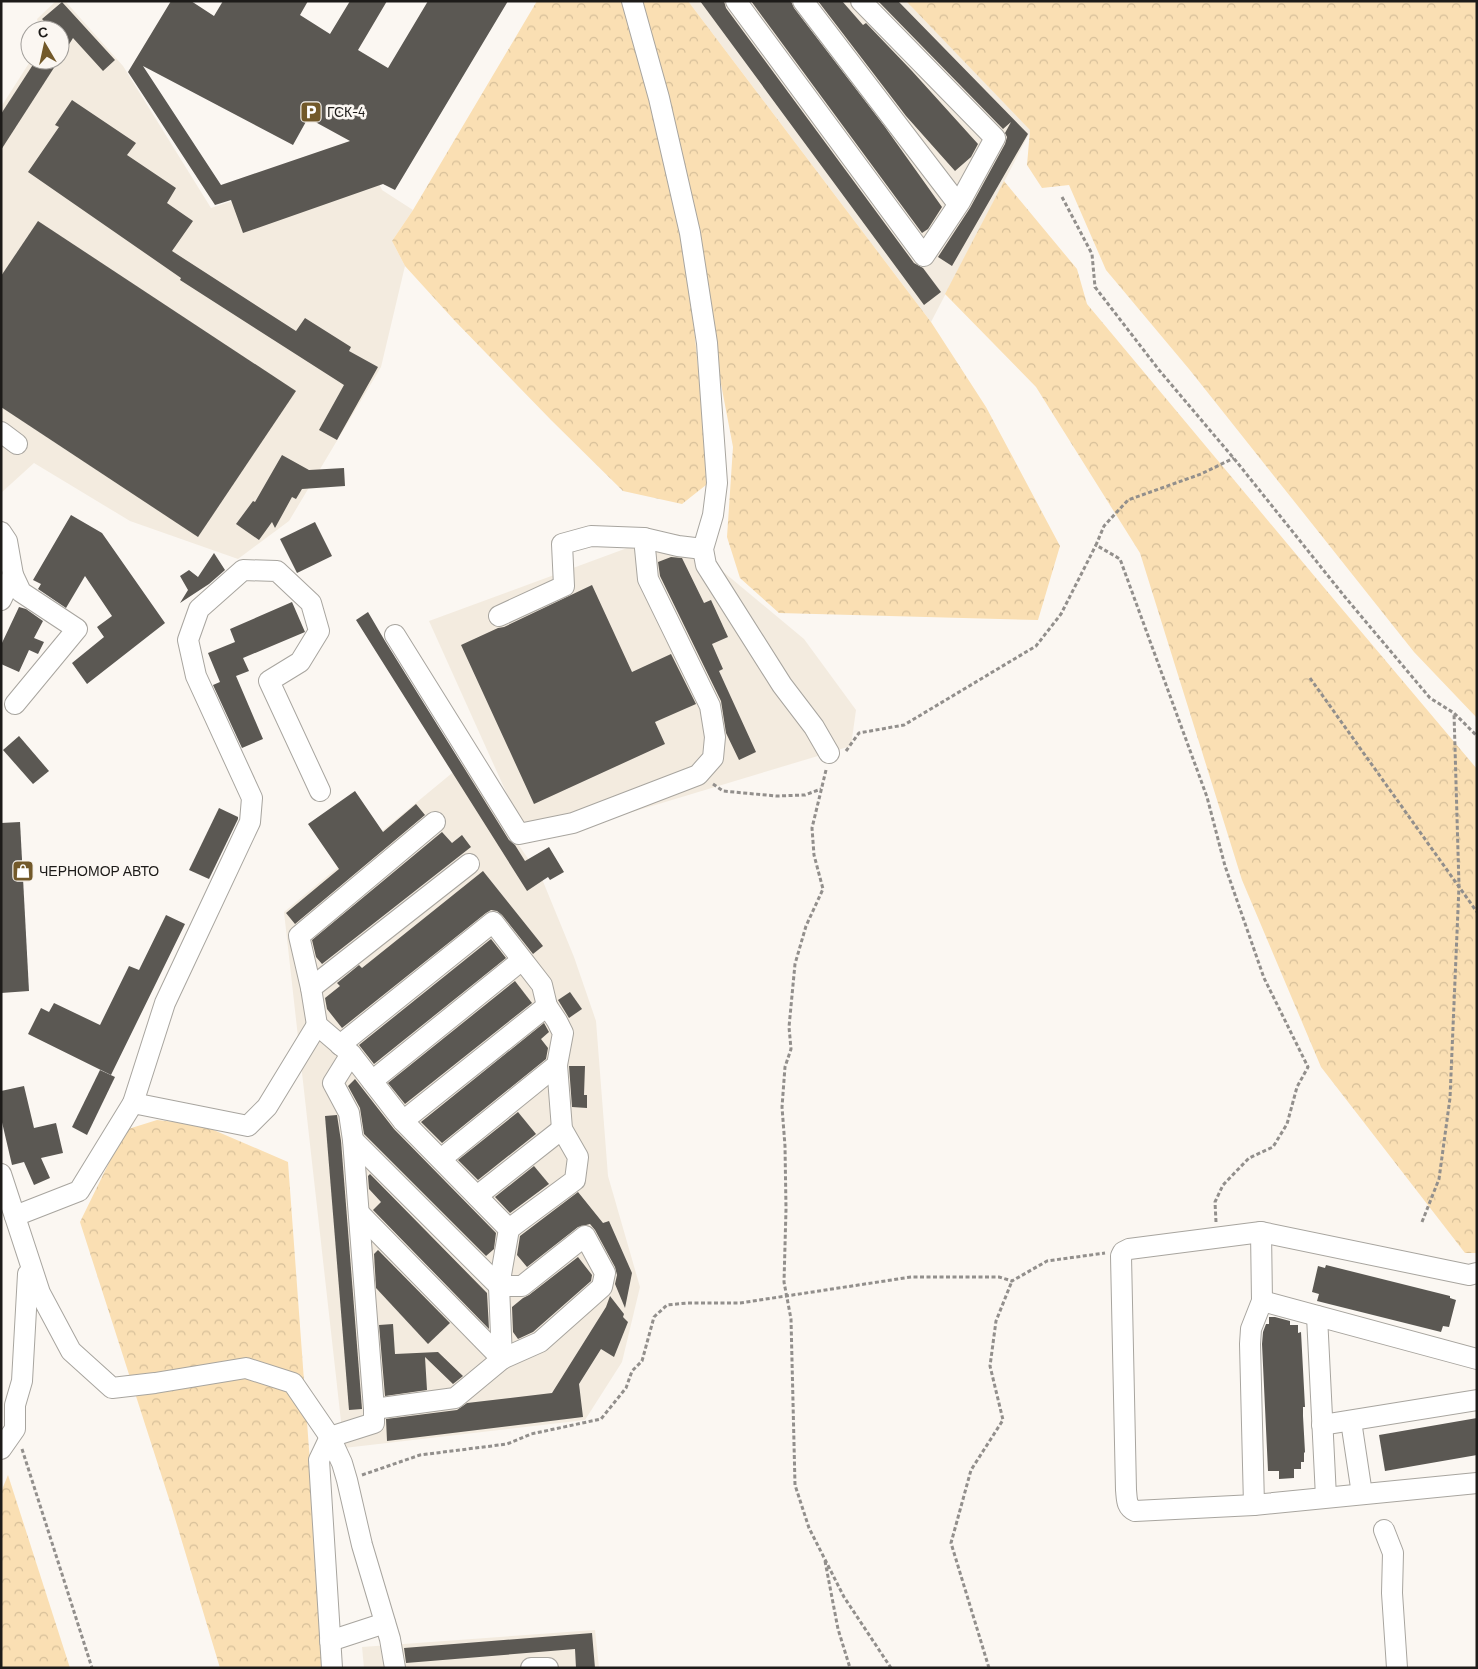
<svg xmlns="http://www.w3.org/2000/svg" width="1478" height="1669" viewBox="0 0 1478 1669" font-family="Barlow,sans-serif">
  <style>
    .built { fill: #f3ebdf }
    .forest { fill: url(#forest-crowns) }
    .building { fill: #5b5853; fill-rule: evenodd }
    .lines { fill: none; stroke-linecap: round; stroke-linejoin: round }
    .minor-casing { stroke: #a8a59f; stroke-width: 22 }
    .path { stroke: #928f8c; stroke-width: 3; stroke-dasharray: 4 2.5; stroke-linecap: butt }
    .minor { stroke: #fff; stroke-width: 20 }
    .labels { text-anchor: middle; stroke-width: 5; stroke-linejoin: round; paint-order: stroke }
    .poi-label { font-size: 14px; fill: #1d1b19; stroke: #fbf7f2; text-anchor: start }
  </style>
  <defs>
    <pattern id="forest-crowns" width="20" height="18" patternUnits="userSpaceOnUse" patternTransform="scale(1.25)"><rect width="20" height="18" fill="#fadfb3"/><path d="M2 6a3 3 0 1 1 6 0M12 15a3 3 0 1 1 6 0" fill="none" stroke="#d6bf99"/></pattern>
  </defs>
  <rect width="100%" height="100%" fill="#fbf7f2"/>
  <g class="built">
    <path d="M56 1H65L123 66 211 208 360 158 373 170 382 190 413 210 392 241 405 266 381 367 289 521 238 559 130 521 34 463 1 493V107L31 60H60V30H40L37 19Z"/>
    <path d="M688 1H906L1031 130 931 322Z"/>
    <path d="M678 534 804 639 856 710 851 746 529 843 429 621 638 544Z"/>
    <path d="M463 764 542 879 574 957 596 1021 608 1176 640 1287 622 1362 585 1420 344 1448 284 912Z"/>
    <path d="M595 1630 599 1668H364L362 1647Z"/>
  </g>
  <g class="forest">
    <path d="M537 1H629L685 238 705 437 706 485 682 504 623 491 551 420 455 321 405 266 392 241 413 210Z"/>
    <path d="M642 1H688L931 322 986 407 1060 546 1038 620 779 613 740 578 727 537 733 447 721 384 691 195Z"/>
    <path d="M906 1H1477V718L1414 652 1189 369 1106 270 1069 185 1042 188 1027 165 1030 130Z"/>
    <path d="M1004 181 1077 269 1087 304 1326 590 1477 769V1253H1465L1321 1067 1242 880 1140 553 1036 387 945 294Z"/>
    <path d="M157 1120 202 1125 288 1162 325 1668H220L171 1505 80 1222 125 1130Z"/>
    <path d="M8 1475 70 1668H1V1492Z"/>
  </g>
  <g class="building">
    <path d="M171 1H191L214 16 223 1H308L300 15 330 34 350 1H387L358 50 388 68 428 1H508L395 190 383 184 243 233 231 200 215 205 128 72ZM143 66 293 145 308 118 350 141 221 185Z"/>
    <path d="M700 1H724L726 8 914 263 923 268 941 292 924 305Z"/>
    <path d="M751 1H791L794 8 885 127 942 207 928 229 922 233Z"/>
    <path d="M818 1H842L863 25 866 23 912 71 978 144 971 157 955 171 906 116Z"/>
    <path d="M878 1H898L1028 134 952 266 938 257 970 208 1005 144 1007 137 1005 133 1011 122 1003 129Z"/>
    <path d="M62 2 115 60 103 71 73 38 60 59V30H52L42 19Z"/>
    <path d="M36 60H59L1 150V114Z"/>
    <path d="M72 100 136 143 127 155 176 188 167 203 193 221 172 251 296 331 305 318 351 347 349 351 378 367 337 440 319 430 344 385 180 280 181 278 28 172 59 127 55 125Z"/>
    <path d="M38 221 296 391 198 537 1 407V276Z"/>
    <path d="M282 455 309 470 344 468 345 486 302 489 296 499 292 497 275 528 272 522 259 540 236 524 253 501 255 502Z"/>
    <path d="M71 515 102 533 165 623 87 684 72 663 104 637 97 627 112 616 85 576 66 608 38 589 41 584 33 580Z"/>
    <path d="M315 522 332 556 297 573 280 539Z"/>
    <path d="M214 553 225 570 209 584 180 603 188 590 180 576 189 570 198 577Z"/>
    <path d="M671 557 682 558 704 603 711 600 728 637 712 644 723 669 719 671 756 752 739 760 726 733 721 701 660 576 658 562Z"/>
    <path d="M592 585 632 672 671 654 696 704 655 722 665 744 534 804 461 645 498 628 504 627Z"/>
    <path d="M292 602 305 632 243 658 249 671 236 676 263 739 242 748 213 685 220 682 208 653 235 642 230 629Z"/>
    <path d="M19 607 26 609 43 621 34 638 44 642 38 654 29 650 19 672 1 664V645Z"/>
    <path d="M368 612 385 641 509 840 515 845 525 861 549 847 564 872 550 880 548 877 527 891 356 620Z"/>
    <path d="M19 736 49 771 33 784 3 750Z"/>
    <path d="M355 791 383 832 416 804 425 815 295 924 286 913 339 869 308 824Z"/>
    <path d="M219 808 238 817V819L209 879 189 870Z"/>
    <path d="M20 822 29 991 1 993V823Z"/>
    <path d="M442 832 452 843 462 835 471 847 322 964 316 957 312 940Z"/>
    <path d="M483 871 543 946 533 954 502 915 497 911 491 910 486 913 342 1028 327 1009 325 998 340 986 337 983 359 965 362 968Z"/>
    <path d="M166 915 185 924 111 1075 28 1034 41 1008 49 1012 54 1003 100 1025 129 966 139 970Z"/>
    <path d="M491 939 506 958 374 1064 359 1045Z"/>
    <path d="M515 981 532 1003 405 1104 388 1083Z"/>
    <path d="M570 992 582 1009 569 1018 558 1000Z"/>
    <path d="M544 1023 549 1032 541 1039 548 1048 546 1059 442 1143 421 1122Z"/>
    <path d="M569 1066H585L584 1095H587V1108L572 1107Z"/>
    <path d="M100 1070 115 1077 87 1135 72 1127Z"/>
    <path d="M355 1079 394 1129 496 1233 494 1249 486 1256 364 1134 360 1108 348 1086Z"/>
    <path d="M24 1086 34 1128 56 1123 63 1153 41 1158 50 1178 34 1185 24 1162 12 1165 1 1118V1091Z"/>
    <path d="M518 1112 536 1134 478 1180 458 1160Z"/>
    <path d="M337 1115 341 1141 362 1409 349 1410 325 1116Z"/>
    <path d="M534 1166 549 1184 510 1213 495 1197Z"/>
    <path d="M370 1174 487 1293 489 1329 373 1210 381 1202 369 1189 368 1176Z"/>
    <path d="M578 1192 603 1223 609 1221 632 1273 625 1308 615 1284 617 1275 615 1267 595 1230 590 1224 578 1227 527 1267 517 1255 520 1236Z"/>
    <path d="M378 1250 450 1323 428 1344 376 1288 374 1254Z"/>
    <path d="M578 1257 592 1275 591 1281 533 1332 518 1339 513 1332 512 1307 523 1298 529 1295Z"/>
    <path d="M1326 1265 1450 1296V1298L1456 1300 1449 1327 1443 1326 1441 1332 1317 1301 1319 1294 1312 1292 1318 1266 1325 1268Z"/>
    <path d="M610 1296 624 1314 623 1317 628 1322 614 1357 601 1349 579 1384 583 1417 387 1441 386 1419 457 1410 467 1403 552 1393 606 1307Z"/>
    <path d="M1269 1317H1275L1290 1321V1325H1298V1333L1301 1332 1305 1407H1303V1416L1305 1452 1304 1453V1462H1301V1469H1294V1478L1279 1479V1471H1268L1262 1344 1263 1332 1266 1324H1269Z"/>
    <path d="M393 1324 395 1354 438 1352 463 1376 453 1384 425 1357 427 1390 385 1396 379 1325Z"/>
    <path d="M1477 1418V1455L1385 1471 1379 1435Z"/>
    <path d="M592 1633 595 1668H576L575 1649 406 1663 404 1648Z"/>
  </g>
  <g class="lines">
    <g class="minor-casing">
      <g id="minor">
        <path d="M632 1 659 98 690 233 707 343 717 483 713 515 703 549 706 565 782 685 814 727 829 753"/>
        <path d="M736 1 924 256 960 202 995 138 861 1"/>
        <path d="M803 1 958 204"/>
        <path d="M1 432 17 444"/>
        <path d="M1 532 7 541 13 575 21 592 77 629 15 704"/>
        <path d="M644 538 678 546 703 549"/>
        <path d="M1 600 13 575"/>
        <path d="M395 635 519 834 573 823 698 775 713 758 715 737 710 706 648 579 644 538 591 536 562 544 564 586 499 616"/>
        <path d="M311 988 299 936 435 822"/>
        <path d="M340 1045 493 922 542 985 547 1006 557 1021 563 1033 557 1065 441 1159"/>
        <path d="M372 1081 522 960"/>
        <path d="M133 1103 165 1003 250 822 252 798 196 676 188 640 199 609 243 570 277 571 311 603 319 631 300 662 269 681 320 791"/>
        <path d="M403 1121 547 1006"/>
        <path d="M353 1140 499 1286H522L585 1236 605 1273 602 1287 540 1342 502 1359 359 1213"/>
        <path d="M1 1174 40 1293 71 1351 112 1388 155 1383 246 1368 293 1383 330 1437 342 1463 347 1480 362 1545 390 1639 395 1668"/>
        <path d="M477 1196 562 1129"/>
        <path d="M15 1216 79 1191 133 1103 248 1126 267 1107 317 1025"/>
        <path d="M509 1229 575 1180 578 1157 562 1129 557 1065"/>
        <path d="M1477 1273 1469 1275 1261 1232 1129 1249 1123 1252 1121 1256 1126 1490C1127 1499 1126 1507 1135 1511L1254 1505 1477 1483"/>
        <path d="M1262 1301 1477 1359"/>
        <path d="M1317 1316 1326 1497"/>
        <path d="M374 1409 455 1398 502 1359 499 1286 509 1229 403 1121 351 1054 317 1025 311 988 469 864"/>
        <path d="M1351 1421 1362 1494"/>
        <path d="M1322 1425 1477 1400"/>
        <path d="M1 1449 15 1429V1405L22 1381 28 1274"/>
        <path d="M1254 1505 1250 1344 1251 1329 1262 1301 1261 1232"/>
        <path d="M1384 1530 1393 1553 1392 1593 1397 1668"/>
        <path d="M330 1641 385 1623"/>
        <path d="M332 1668 319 1460 330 1437 374 1423V1409L353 1140 349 1113 333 1083 351 1054"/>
        <path d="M531 1668H548"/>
      </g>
    </g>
    <g class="path">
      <path d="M1062 197 1092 254 1095 287 1159 370 1236 461 1345 597 1430 698 1454 713 1477 736"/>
      <path d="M1310 678 1477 912"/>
      <path d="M846 751 859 733 904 725 1036 646 1061 614 1096 545"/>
      <path d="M826 770 812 828 814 855 823 889 806 926 795 964 789 1027 791 1049 785 1067 782 1107 785 1146 786 1209 784 1282 791 1319 795 1485 809 1528 844 1597 891 1668"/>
      <path d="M713 784 723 791 776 796 805 795 821 789"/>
      <path d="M1216 1222 1215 1202 1223 1185 1249 1158 1273 1147 1287 1124 1297 1087 1308 1067 1264 978 1225 866 1207 797 1120 559 1096 545 1104 526 1128 500 1201 474 1234 458"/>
      <path d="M1422 1222 1439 1179 1450 1098 1459 886 1454 713"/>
      <path d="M22 1449 92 1668"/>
      <path d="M362 1475 420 1455 507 1444 531 1434 601 1419 626 1388 632 1371 642 1361 654 1317 667 1305 687 1303H740L911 1277H999L1012 1281 1047 1261 1105 1253"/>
      <path d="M825 1561 838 1629 850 1668"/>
      <path d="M989 1668 951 1543 971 1470 1003 1420 990 1366 996 1321 1012 1281"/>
    </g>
    <use href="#minor" class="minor"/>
  </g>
  <defs>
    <g id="parking-square" transform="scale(1.125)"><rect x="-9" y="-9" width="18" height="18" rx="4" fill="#72592a" stroke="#fbf7f2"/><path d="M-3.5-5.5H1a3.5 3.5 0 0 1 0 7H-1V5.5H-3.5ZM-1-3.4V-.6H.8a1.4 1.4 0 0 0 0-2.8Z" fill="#fff"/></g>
    <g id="shop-square" transform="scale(1.125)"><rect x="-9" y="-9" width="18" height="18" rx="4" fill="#72592a" stroke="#fbf7f2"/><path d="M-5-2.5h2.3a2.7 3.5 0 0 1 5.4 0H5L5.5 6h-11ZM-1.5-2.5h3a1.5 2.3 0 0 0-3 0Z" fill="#fff"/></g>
  </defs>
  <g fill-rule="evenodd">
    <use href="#parking-square" x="311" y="112"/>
    <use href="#shop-square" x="23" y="871"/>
  </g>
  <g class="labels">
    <g class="poi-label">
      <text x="327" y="117">ГСК-4</text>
      <text x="39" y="876">ЧЕРНОМОР АВТО</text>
    </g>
  </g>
  <rect width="1478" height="1669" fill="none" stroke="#1d1b19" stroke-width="5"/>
  <g transform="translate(45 45) rotate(351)"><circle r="24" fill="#fbf7f2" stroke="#a29f9b"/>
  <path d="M0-4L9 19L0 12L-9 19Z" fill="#72592a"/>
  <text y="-8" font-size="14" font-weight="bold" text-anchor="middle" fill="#1d1b19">С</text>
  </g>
</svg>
